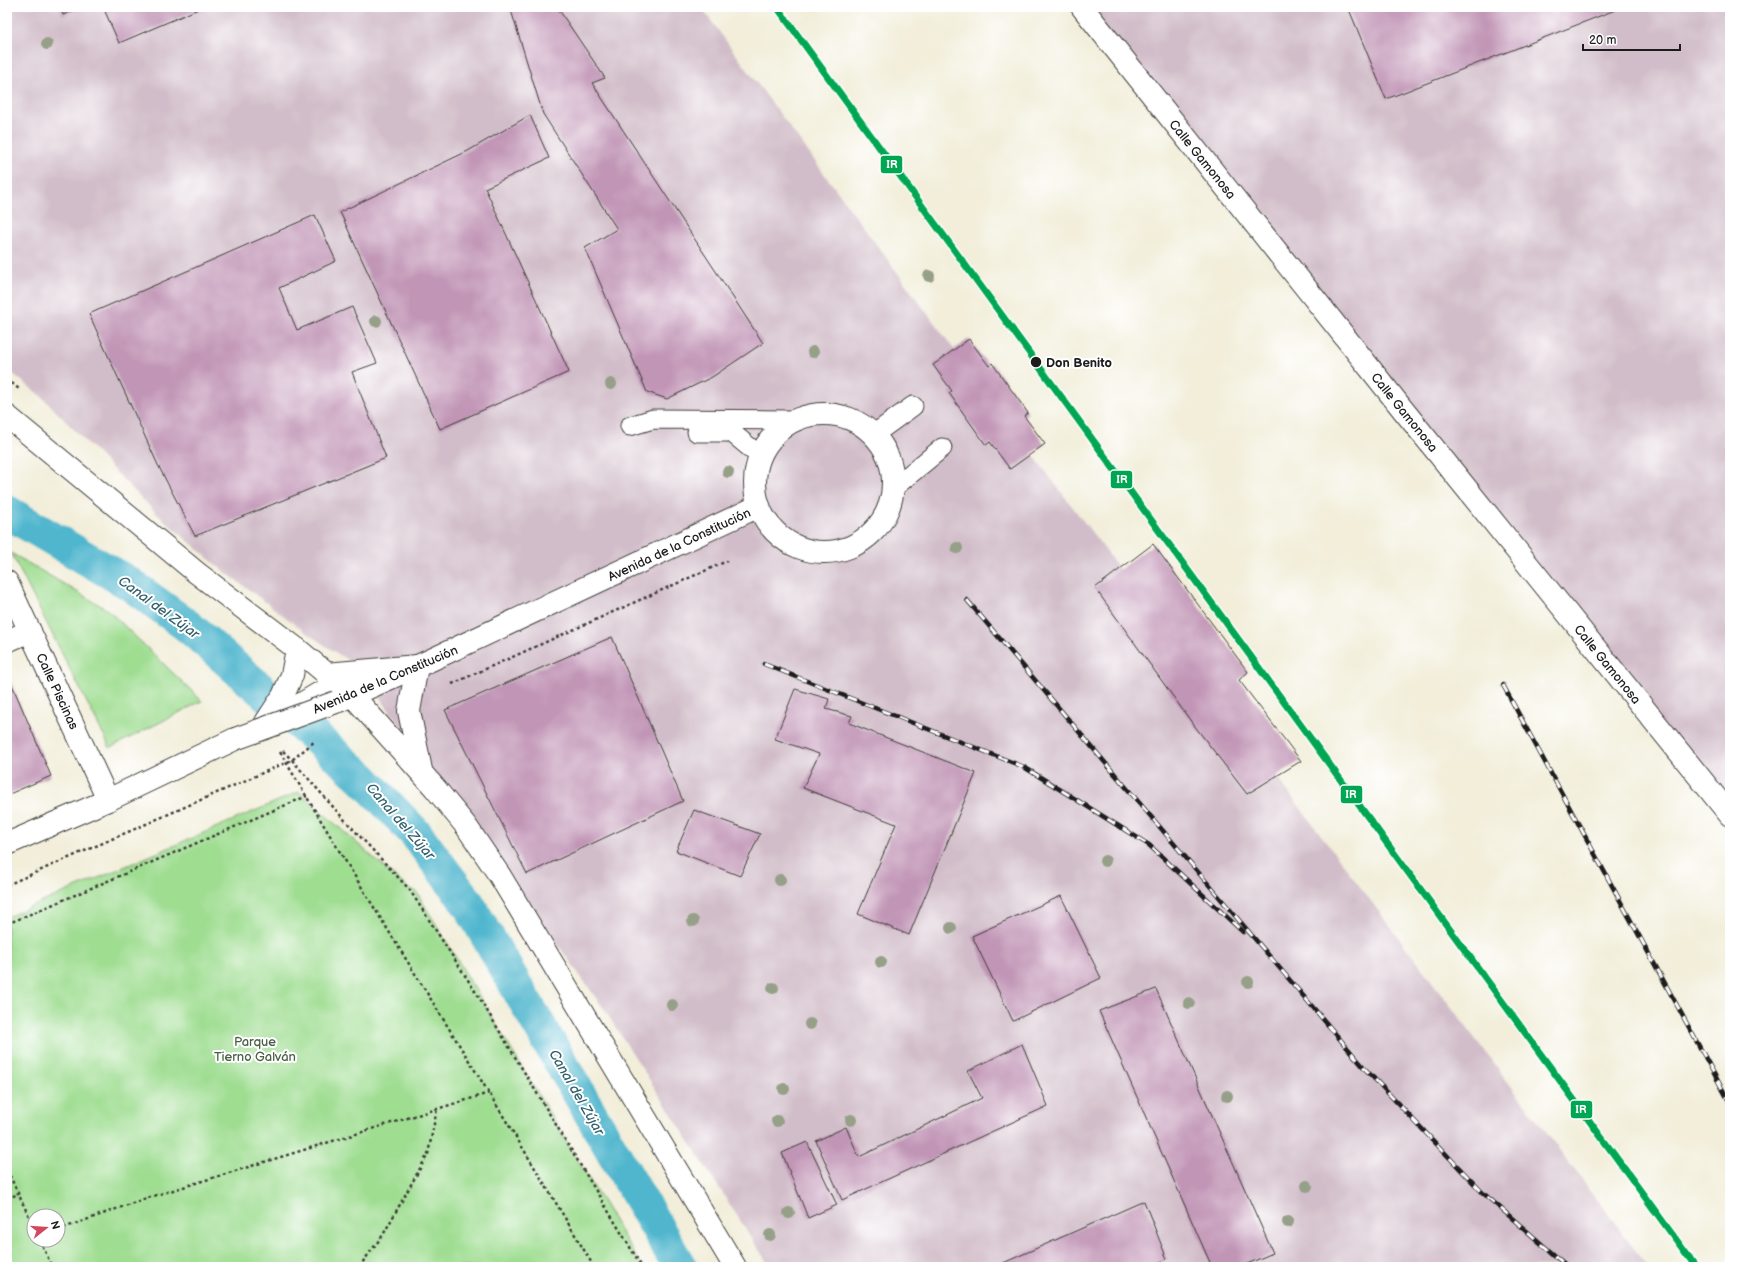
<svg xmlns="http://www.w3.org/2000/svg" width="1737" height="1274" viewBox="0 0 1737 1274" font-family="'Balsamiq Sans',sans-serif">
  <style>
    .industrial { fill: #d1bdc9 }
    .green { fill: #9fdd91; stroke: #5e7c56; fill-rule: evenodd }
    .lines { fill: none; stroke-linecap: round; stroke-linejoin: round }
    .canal { stroke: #4fb6cd; stroke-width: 34 }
    .building { fill: #c195b6 }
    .service-casing { stroke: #3c3c38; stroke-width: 21 }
    .minor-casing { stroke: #3c3c38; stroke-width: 24 }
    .path { stroke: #3c3c38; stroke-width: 2.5; stroke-dasharray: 3 3; stroke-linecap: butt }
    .service { stroke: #fff; stroke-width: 19 }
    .minor { stroke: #fff; stroke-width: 22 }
    .rail-casing { stroke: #1c1c1c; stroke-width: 4.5 }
    .rail { stroke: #fff; stroke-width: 3; stroke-dasharray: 9; stroke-linecap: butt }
    .minor-bridge-casing { stroke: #3c3c38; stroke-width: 24; stroke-linecap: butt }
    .path-bridge { stroke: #3c3c38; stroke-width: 2.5; stroke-dasharray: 3 3; stroke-linecap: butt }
    .minor-bridge { stroke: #fff; stroke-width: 22 }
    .rail-1-casing { stroke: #fff; stroke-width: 10 }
    .rail-1 { stroke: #00a651; stroke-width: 7 }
    .tree { fill: #96a088 }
    .stop-dot { fill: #1c1c1c; stroke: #fff; stroke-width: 1.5 }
    .labels { text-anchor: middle; stroke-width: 4; stroke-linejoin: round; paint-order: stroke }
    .street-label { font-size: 13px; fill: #1c1c1c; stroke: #fff }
    .stop-label { font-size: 13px; font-weight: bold; fill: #1c1c1c; stroke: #fff; text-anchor: start }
    .park-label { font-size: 13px; fill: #4a6045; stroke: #fff }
    .water-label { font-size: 14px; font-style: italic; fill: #33616c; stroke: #fff }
    .line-badge { stroke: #fff; stroke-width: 1.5 }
    .badge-label { font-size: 11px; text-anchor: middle; font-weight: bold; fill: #fff }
  </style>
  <rect width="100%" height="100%" fill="#fff"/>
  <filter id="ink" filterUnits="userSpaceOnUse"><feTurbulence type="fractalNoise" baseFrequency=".025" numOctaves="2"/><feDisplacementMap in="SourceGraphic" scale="8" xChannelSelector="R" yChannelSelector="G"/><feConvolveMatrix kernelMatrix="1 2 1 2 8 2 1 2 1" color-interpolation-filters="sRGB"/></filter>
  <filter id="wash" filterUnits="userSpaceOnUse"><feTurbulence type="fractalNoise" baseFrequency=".012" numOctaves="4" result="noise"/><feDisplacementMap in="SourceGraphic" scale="16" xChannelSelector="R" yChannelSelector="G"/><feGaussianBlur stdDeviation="0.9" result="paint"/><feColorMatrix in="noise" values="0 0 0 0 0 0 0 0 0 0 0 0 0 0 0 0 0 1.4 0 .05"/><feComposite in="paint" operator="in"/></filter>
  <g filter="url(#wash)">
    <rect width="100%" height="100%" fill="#f2eeda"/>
    <g class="industrial">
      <path d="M7 7H701L981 386 1648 1267H770L604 1009 358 667 308 634 216 565 158 515 42 397 7 369Z"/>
      <path d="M1083 7H1730V815Z"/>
    </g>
    <g class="green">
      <path d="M11 553 108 610 202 701 110 748Z"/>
      <path d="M299 792 409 889 416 891 642 1267H7V917ZM34 1216H58V1240H34Z"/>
    </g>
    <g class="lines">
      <path class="canal" d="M7 512 130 584 189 627 362 778 416 834 469 905 680 1267"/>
    </g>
    <g id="blocks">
      <g class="building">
        <path d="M60 7H82L63 15Z"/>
        <path d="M103 7H203L119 43Z"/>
        <path d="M510 7H557L605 78 592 83 763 343 712 377 667 399 647 392 585 248 617 229 543 114Z"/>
        <path d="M1348 7H1623L1386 99Z"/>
        <path d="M530 115 549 158 485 188 569 372 440 429 340 212 468 151Z"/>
        <path d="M315 215 336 261 279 288 297 330 352 307 377 363 352 372 386 458 195 536 158 465 89 314Z"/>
        <path d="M969 339 989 366 992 363 1028 413 1024 416 1045 444 1010 469 990 442 986 445 949 393 952 391 933 365Z"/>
        <path d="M1153 544 1248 672 1239 680 1301 761 1247 794 1190 720 1095 588Z"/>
        <path d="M612 637 683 801 527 874 445 710Z"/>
        <path d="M7 673 51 776 7 795Z"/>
        <path d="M795 689 829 699 826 709 852 716 849 723 976 773 909 935 858 914 896 824 803 788 819 754 775 739Z"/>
        <path d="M694 810 760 834 740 876 676 851Z"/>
        <path d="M1061 896 1101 978 1013 1021 972 936Z"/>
        <path d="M1156 989 1273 1253 1240 1267H1212L1099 1011Z"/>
        <path d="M1022 1044 1048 1106 842 1200 816 1141 846 1127 859 1157 982 1098 968 1071Z"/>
        <path d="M807 1142 837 1205 808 1218 782 1153Z"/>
        <path d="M1144 1201 1167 1259 1149 1267H994Z"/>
      </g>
    </g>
  </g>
  <g filter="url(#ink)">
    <use href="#blocks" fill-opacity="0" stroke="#3c3c38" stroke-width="1"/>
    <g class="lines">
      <g class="service-casing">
        <g id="service">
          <path d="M630 426 653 419 795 420"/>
          <path d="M697 432H731L760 456"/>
          <path d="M873 435 913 406"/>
          <path d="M892 489 942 448"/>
        </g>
      </g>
      <g class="minor-casing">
        <g id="minor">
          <path d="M1082 7 1404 411 1730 815"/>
          <circle cx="824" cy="483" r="69"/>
          <path d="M7 416 197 573 297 649 352 695 435 788 466 826 500 876 735 1267"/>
          <path d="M7 582 108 800"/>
          <path d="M7 641 30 631"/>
          <path d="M326 674 417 666 409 711 421 770"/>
          <path d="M339 701 431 660 759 506"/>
          <path d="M280 717 318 694 339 684"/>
          <path d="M266 722 283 696 292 675 297 649"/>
          <path d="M7 844 108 800 235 739"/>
        </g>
      </g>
      <g class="path">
        <path d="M7 379 19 389"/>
        <path d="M452 684 727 561"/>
        <path d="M280 752C382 925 492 1093 594 1267"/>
        <path d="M292 760 342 817 409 889 477 994 642 1267"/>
        <path d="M7 885 292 760 315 741"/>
        <path d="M7 924 307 796"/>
        <path d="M7 1170 34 1227"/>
        <path d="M7 1198 19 1194"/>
        <path d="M58 1230 144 1199 489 1093"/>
        <path d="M40 1240 52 1267"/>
        <path d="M359 1267 383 1235 428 1154 437 1109"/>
      </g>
      <use href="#service" class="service"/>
      <use href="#minor" class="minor"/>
      <g class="rail-casing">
        <g id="rail">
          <path d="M967 600 1367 1071 1483 1193 1568 1267"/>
          <path d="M764 664 1024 767 1149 845 1243 932"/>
          <path d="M1503 685 1730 1103"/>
        </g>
      </g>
      <use href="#rail" class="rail"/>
      <g class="minor-bridge-casing">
        <path id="minor-bridge" d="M235 739 336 702"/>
      </g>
      <path class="path-bridge" d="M283 751 292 760"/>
      <use href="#minor-bridge" class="minor-bridge"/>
      <g class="rail-1-casing">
        <path id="rail-1" d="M777 7 1696 1267"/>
      </g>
      <use href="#rail-1" class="rail-1"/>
    </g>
    <g class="tree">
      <circle cx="47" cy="44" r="6"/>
      <circle cx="929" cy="276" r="6"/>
      <circle cx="376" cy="321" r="6"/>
      <circle cx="813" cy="352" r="6"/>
      <circle cx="611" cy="384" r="6"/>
      <circle cx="728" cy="472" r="6"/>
      <circle cx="957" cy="548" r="6"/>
      <circle cx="1105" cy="861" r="6"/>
      <circle cx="780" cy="880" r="6"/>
      <circle cx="693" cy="921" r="6"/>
      <circle cx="951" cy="928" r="6"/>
      <circle cx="881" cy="962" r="6"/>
      <circle cx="1248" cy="982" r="6"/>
      <circle cx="773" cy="988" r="6"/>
      <circle cx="1189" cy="1003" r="6"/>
      <circle cx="672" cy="1005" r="6"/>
      <circle cx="810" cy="1024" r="6"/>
      <circle cx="784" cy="1089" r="6"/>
      <circle cx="1227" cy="1096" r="6"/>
      <circle cx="851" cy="1120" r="6"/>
      <circle cx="777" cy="1121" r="6"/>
      <circle cx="1307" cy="1186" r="6"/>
      <circle cx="789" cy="1213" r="6"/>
      <circle cx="1288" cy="1222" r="6"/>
      <circle cx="770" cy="1235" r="6"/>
    </g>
  </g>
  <circle class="stop-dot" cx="1036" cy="362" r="6"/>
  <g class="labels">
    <g class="street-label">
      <text transform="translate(1203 159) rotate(51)" y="5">Calle Gamonosa</text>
      <text transform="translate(1405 412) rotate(51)" y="5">Calle Gamonosa</text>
      <text transform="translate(679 544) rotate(-25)" y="5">Avenida de la Constitución</text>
      <text transform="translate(1608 664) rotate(51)" y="5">Calle Gamonosa</text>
      <text transform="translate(385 679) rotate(-23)" y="5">Avenida de la Constitución</text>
      <text transform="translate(58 691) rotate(65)" y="5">Calle Piscinas</text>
    </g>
    <g class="stop-label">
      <text x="1046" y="367">Don Benito</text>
    </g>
    <g class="park-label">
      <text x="255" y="1046">Parque<tspan x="255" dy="15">Tierno Galván</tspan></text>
    </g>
    <g class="water-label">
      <text transform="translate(159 607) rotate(36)" y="5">Canal del Zújar</text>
      <text transform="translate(401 821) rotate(49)" y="5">Canal del Zújar</text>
      <text transform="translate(577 1092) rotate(60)" y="5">Canal del Zújar</text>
    </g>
  </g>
  <g class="line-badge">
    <rect x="880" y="155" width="23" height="19" rx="4" fill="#00a651"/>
    <rect x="1110" y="470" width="23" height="19" rx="4" fill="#00a651"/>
    <rect x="1340" y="785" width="23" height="19" rx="4" fill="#00a651"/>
    <rect x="1570" y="1100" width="23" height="19" rx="4" fill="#00a651"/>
  </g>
  <g class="badge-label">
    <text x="892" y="168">IR</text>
    <text x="1122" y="483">IR</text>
    <text x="1351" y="798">IR</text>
    <text x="1581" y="1113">IR</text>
  </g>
  <rect width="1737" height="1274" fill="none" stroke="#fff" stroke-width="24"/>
  <g transform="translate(46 1228) rotate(73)"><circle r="19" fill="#ffffff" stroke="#a4a4a4"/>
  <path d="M0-3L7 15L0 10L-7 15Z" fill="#d1495b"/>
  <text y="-6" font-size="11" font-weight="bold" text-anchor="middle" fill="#1c1c1c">N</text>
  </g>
  <path d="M1583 44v6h97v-6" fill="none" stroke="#1c1c1c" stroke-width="2"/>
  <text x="1589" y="44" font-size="12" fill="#1c1c1c" stroke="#ffffff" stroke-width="3" paint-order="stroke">20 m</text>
</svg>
